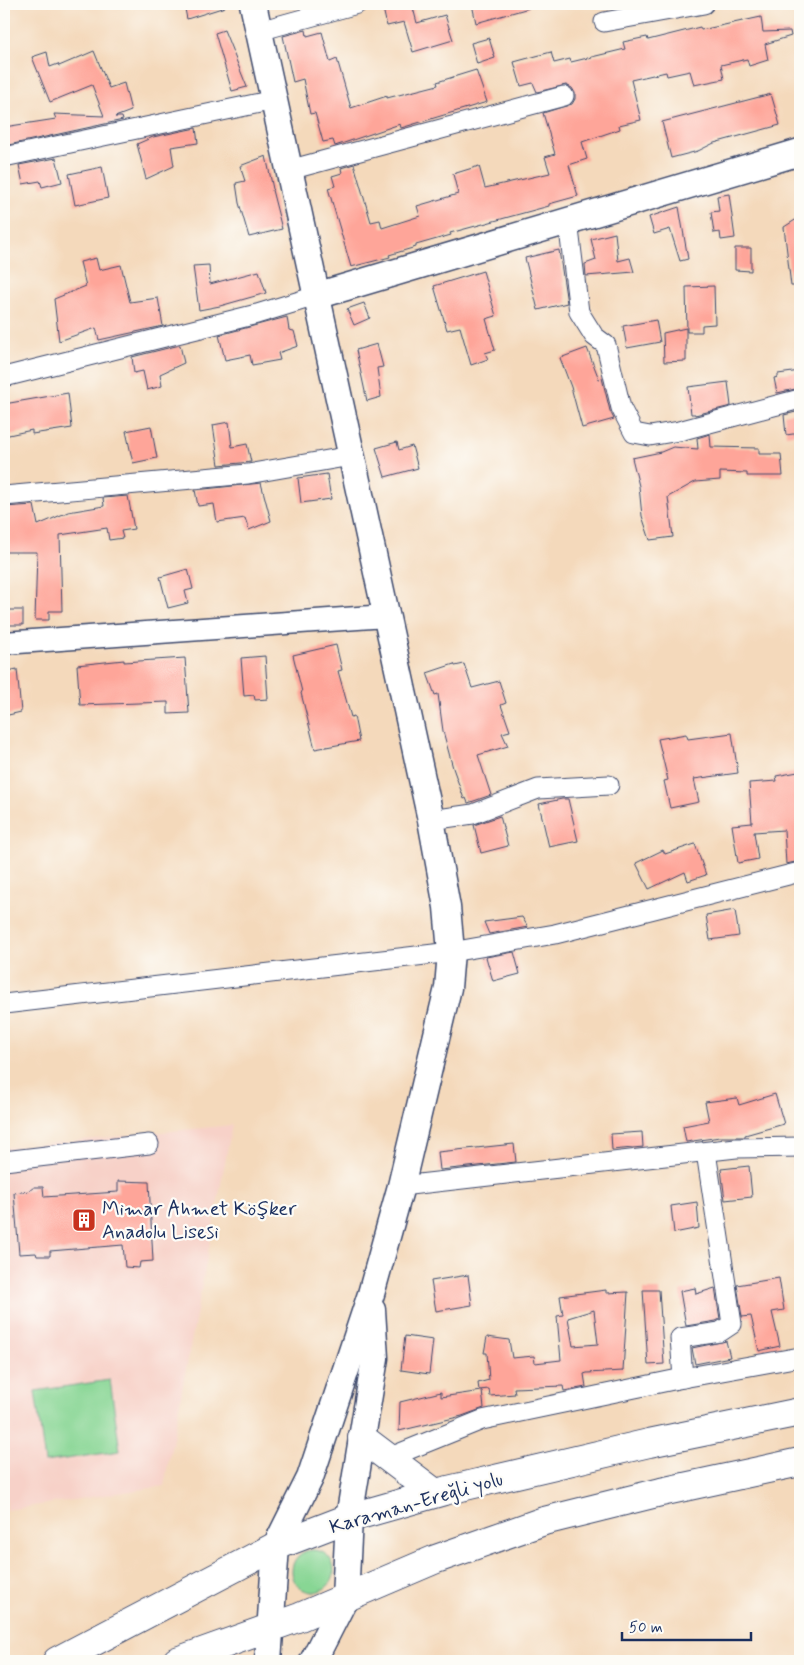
<svg xmlns="http://www.w3.org/2000/svg" width="804" height="1665" viewBox="0 0 804 1665" font-family="Mynerve,sans-serif">
  <style>
    .built { fill: #f7d1c8 }
    .green { fill: #88d694; stroke: #528279 }
    .building { fill: #fea599; fill-rule: evenodd }
    .lines { fill: none; stroke-linecap: round; stroke-linejoin: round }
    .minor-casing { stroke: #3c486c; stroke-width: 21 }
    .tertiary-casing { stroke: #3c486c; stroke-width: 25 }
    .secondary-casing { stroke: #3c486c; stroke-width: 29 }
    .trunk-casing { stroke: #3c486c; stroke-width: 30 }
    .minor { stroke: #fff; stroke-width: 19 }
    .tertiary { stroke: #fff; stroke-width: 22 }
    .secondary { stroke: #fff; stroke-width: 26 }
    .trunk { stroke: #fff; stroke-width: 28 }
    .labels { text-anchor: middle; stroke-width: 4.5; stroke-linejoin: round; paint-order: stroke }
    .poi-label { font-size: 20px; fill: #1b2f5e; stroke: #fdfcf7; text-anchor: start }
    .street-label { font-size: 20px; fill: #1b2f5e; stroke: #fdfcf7 }
  </style>
  <rect width="100%" height="100%" fill="#fdfcf7"/>
  <filter id="ink" filterUnits="userSpaceOnUse"><feTurbulence type="fractalNoise" baseFrequency=".02" numOctaves="2"/><feDisplacementMap in="SourceGraphic" scale="10" xChannelSelector="R" yChannelSelector="G"/><feConvolveMatrix kernelMatrix="1 2 1 2 8 2 1 2 1" color-interpolation-filters="sRGB"/></filter>
  <filter id="wash" filterUnits="userSpaceOnUse"><feTurbulence type="fractalNoise" baseFrequency=".0096" numOctaves="4" result="noise"/><feDisplacementMap in="SourceGraphic" scale="20" xChannelSelector="R" yChannelSelector="G"/><feGaussianBlur stdDeviation="1.12" result="paint"/><feColorMatrix in="noise" values="0 0 0 0 0 0 0 0 0 0 0 0 0 0 0 0 0 1.4 0 .05"/><feComposite in="paint" operator="in"/></filter>
  <g filter="url(#wash)">
    <rect width="100%" height="100%" fill="#f4d9bb"/>
    <path class="built" d="M232 1125 164 1486 7 1510 4 1465V1148Z"/>
    <g class="green">
      <path d="M110 1380 120 1451 45 1462 35 1391Z"/>
      <circle cx="313" cy="1571" r="21"/>
    </g>
    <g id="blocks">
      <g class="building">
        <path d="M184 4H224L225 7 187 19Z"/>
        <path d="M382 4H412L417 23 445 15 453 40 413 52 404 22 387 26Z"/>
        <path d="M472 4H529V8L476 23Z"/>
        <path d="M761 17 763 32 790 31 791 36 765 44 768 60 749 66 747 59 721 65 724 79 694 85 690 71 667 76 666 72 631 80 641 120 619 125 620 129 582 142 587 159 569 165 578 196 549 204V206L450 233 451 235 416 245V247L389 255 390 257 351 267 328 188 335 186 332 176 342 173 341 168 354 164 371 222 380 220 382 228 420 216 417 206 458 194 453 174 479 166 485 188 550 173 545 157 555 154 543 113 572 104 575 99V93L572 88 566 85 537 92 533 83 521 86 514 62 551 52 554 63 570 59 571 62 625 49 623 42 647 37 648 40 700 27 701 30Z"/>
        <path d="M224 30 247 87 232 91 215 33Z"/>
        <path d="M306 30 307 36 322 32 330 62 337 59 351 108 387 96V98L438 85 437 82 476 70 487 102 401 128 400 124 335 146 333 140 323 142 315 113 310 114 303 79 293 82 283 36Z"/>
        <path d="M489 38 495 58 477 64 471 43Z"/>
        <path d="M94 51 109 88 124 83 131 111 115 117H122L123 120 4 146V127L56 119 54 114 104 116 92 85 50 102 32 57 47 52 50 67 58 64 59 66Z"/>
        <path d="M771 94 780 125 714 143 698 151 671 158 662 122Z"/>
        <path d="M196 128 198 143 171 147 174 166 146 179 137 144 153 137Z"/>
        <path d="M266 156 273 189 272 190 282 229 249 237 239 203 236 183 245 181 240 166Z"/>
        <path d="M56 158 62 182 42 187 40 181 23 184 19 165Z"/>
        <path d="M102 167 108 198 75 205 69 174Z"/>
        <path d="M729 194 735 238 721 240 720 232 714 233 711 212 719 211 717 196Z"/>
        <path d="M679 207 688 259 680 261 670 229 654 234 649 217Z"/>
        <path d="M800 217V286H791L784 227Z"/>
        <path d="M615 233 618 261 630 258 634 272 586 276 585 264 596 260 591 239Z"/>
        <path d="M735 248H751V271L735 270Z"/>
        <path d="M559 250 567 303 538 310 525 258Z"/>
        <path d="M96 258 99 270 121 265 130 302 158 298 163 326 99 340 96 328 59 341 54 299 86 286 80 262Z"/>
        <path d="M209 265 210 284 259 271 266 293 220 306 199 310 193 266Z"/>
        <path d="M483 271 496 316 486 319 495 350 485 353 488 359 471 365 460 327 447 330 434 286Z"/>
        <path d="M714 286 715 324 702 325V332H687L686 287Z"/>
        <path d="M364 303 370 318 354 325 347 309Z"/>
        <path d="M287 317 289 330 294 331 298 346 278 353 280 360 252 365 250 355 225 360 219 335Z"/>
        <path d="M656 320 660 342 627 348 623 326Z"/>
        <path d="M686 328V361L664 362 663 333Z"/>
        <path d="M377 344 383 367 377 368 381 397 367 401 356 350Z"/>
        <path d="M180 345 184 363 160 374 162 386 147 390 143 371 134 373 132 357Z"/>
        <path d="M587 348 599 379 602 378 610 411 614 419 582 428 571 387 560 358Z"/>
        <path d="M800 371V388L777 393 774 378 778 377V374Z"/>
        <path d="M728 382 731 406 695 415V414H691L688 387Z"/>
        <path d="M68 393 72 428 32 434V430L4 436V404Z"/>
        <path d="M800 411V433L786 435 784 415Z"/>
        <path d="M229 422 232 447 247 444 251 462 219 465 213 425Z"/>
        <path d="M151 426 157 458 133 463 126 431Z"/>
        <path d="M710 434 711 447 759 448V454H781L783 476H747V473L720 472V480L695 482 668 497 673 537 650 540 642 516 639 486 632 458 661 452 673 447 698 449 697 438Z"/>
        <path d="M397 442 399 450 412 446 418 468 385 477 376 448Z"/>
        <path d="M327 474 331 499 301 503 298 478Z"/>
        <path d="M261 483 271 521 249 530 245 518 217 522 214 504 198 506 195 490Z"/>
        <path d="M128 496 134 529 121 531 123 538 109 540 107 528 60 535 62 611H49V620H35L37 552H4V507L34 505 38 525 68 512 104 506 103 498Z"/>
        <path d="M188 569 193 589 185 591 188 603 168 608 160 577Z"/>
        <rect x="4" y="610" width="19" height="15"/>
        <path d="M336 645 342 670 338 671 351 717 354 716 359 741 315 749 301 693 302 692 293 655Z"/>
        <path d="M265 656 268 699 255 700 254 695 244 696 241 658Z"/>
        <path d="M185 658 189 713 168 714V702L80 705 77 665 124 660V662Z"/>
        <path d="M454 664 455 666 464 664 472 688 499 681 506 703 501 705 510 731 502 733 508 746 478 755 491 795 468 803 466 798 464 799 453 768 443 731 438 694 435 695 427 673Z"/>
        <path d="M17 669 21 712 4 716V672Z"/>
        <path d="M732 733 738 773 694 779 699 802 670 808 664 781 668 780 658 739 686 734 688 739Z"/>
        <path d="M798 772 800 785V861L786 864 784 830 754 832 758 859 738 863 732 825 752 823 749 783 777 781 776 776Z"/>
        <path d="M562 799H568L578 841 549 847 539 804Z"/>
        <path d="M500 816 508 846 481 853 474 825Z"/>
        <path d="M695 844 706 875 688 881 685 872 649 889 636 863 663 850 665 854Z"/>
        <path d="M735 910 739 936 710 940 706 915Z"/>
        <path d="M522 917 528 927 489 934 484 922Z"/>
        <path d="M514 952 520 974 493 981 486 957Z"/>
        <path d="M775 1094 784 1124 745 1135V1137H720L686 1142 683 1126 709 1121 705 1102 737 1098 739 1105Z"/>
        <path d="M642 1132 643 1147 612 1150 611 1134Z"/>
        <path d="M514 1144 516 1162 440 1170 438 1152Z"/>
        <path d="M749 1166 752 1197 725 1200 721 1169Z"/>
        <path d="M118 1181 149 1182 153 1261 140 1262 139 1268 125 1267 123 1245 50 1251V1256H37L36 1253 19 1254 14 1193 29 1191 34 1187H43L44 1197 118 1192Z"/>
        <path d="M697 1202 699 1228 674 1233 671 1206Z"/>
        <path d="M468 1275 472 1305 436 1311 431 1281Z"/>
        <path d="M779 1278 784 1310 772 1312 780 1346 759 1351 751 1316 742 1317 737 1285Z"/>
        <path d="M695 1288 696 1294 715 1288 720 1319 716 1321 686 1326 680 1291Z"/>
        <path d="M606 1290V1293L628 1292 623 1371 587 1373 584 1374 586 1387 564 1391 563 1386 514 1388 515 1394 490 1396 489 1389 479 1390 478 1383 489 1380 487 1353H484L487 1337 509 1340 512 1358 534 1356 535 1363 561 1360 557 1316 563 1315 560 1296ZM594 1310 598 1344 573 1346 568 1318Z"/>
        <path d="M643 1290H659L664 1364 648 1365Z"/>
        <path d="M405 1336 433 1340 429 1374 401 1370Z"/>
        <path d="M726 1341 730 1357 695 1364 692 1348Z"/>
        <path d="M482 1391 484 1408 462 1416 399 1431 400 1402 441 1392V1397Z"/>
      </g>
    </g>
  </g>
  <g filter="url(#ink)">
    <use href="#blocks" fill-opacity="0" stroke="#3c486c" stroke-width="1"/>
    <g class="lines">
      <g class="minor-casing">
        <g id="minor">
          <path d="M604 22 704 4"/>
          <path d="M259 31 357 4"/>
          <path d="M4 157 274 100"/>
          <path d="M289 170 564 96"/>
          <path d="M568 221 579 312 594 336 606 345 621 408 634 433 650 436 679 431 800 399"/>
          <path d="M4 377 257 314 316 296"/>
          <path d="M4 496 248 474 351 456"/>
          <path d="M431 820 473 814 538 789 609 785"/>
          <path d="M4 1004 451 952 555 934 800 872"/>
          <path d="M4 1161 149 1144"/>
          <path d="M401 1186 736 1148 800 1147"/>
          <path d="M683 1378 680 1338 720 1332 732 1324 706 1152"/>
          <path d="M388 1458 482 1420 683 1378 800 1357"/>
        </g>
      </g>
      <g class="tertiary-casing">
        <path id="tertiary" d="M4 643 386 616"/>
      </g>
      <g class="secondary-casing">
        <g id="secondary">
          <path d="M253 4 431 820 447 907 451 952 448 988 401 1186 371 1294 310 1478 276 1546 268 1661"/>
          <path d="M316 296 800 152"/>
          <path d="M313 1661 345 1598 349 1518 375 1358 372 1310"/>
        </g>
      </g>
      <g class="trunk-casing">
        <g id="trunk">
          <path d="M362 1438 435 1493"/>
          <path d="M57 1661 276 1546 349 1518 444 1491 649 1443 800 1412"/>
          <path d="M177 1661 300 1617 436 1559 544 1521 661 1492 800 1462"/>
        </g>
      </g>
      <use href="#minor" class="minor"/>
      <use href="#tertiary" class="tertiary"/>
      <use href="#secondary" class="secondary"/>
      <use href="#trunk" class="trunk"/>
    </g>
  </g>
  <defs>
    <g id="building-square" transform="scale(1.25)"><rect x="-9" y="-9" width="18" height="18" rx="4" fill="#c8321e" stroke="#fdfcf7"/><path d="M-4-6H4V6H1V3H-1V6H-4ZM-2.5-4.3h1.7v1.8h-1.7ZM.8-4.3h1.7v1.8H.8ZM-2.5-1h1.7V.8h-1.7ZM.8-1h1.7V.8H.8Z" fill="#fff"/></g>
  </defs>
  <g fill-rule="evenodd">
    <use href="#building-square" x="84" y="1220"/>
  </g>
  <g class="labels">
    <g class="poi-label">
      <text x="102" y="1215">Mimar Ahmet Köşker<tspan x="102" dy="23">Anadolu Lisesi</tspan></text>
    </g>
    <g class="street-label">
      <text transform="translate(416 1502) rotate(-16)" y="7">Karaman-Ereğli yolu</text>
    </g>
  </g>
  <rect width="804" height="1665" fill="none" stroke="#fdfcf7" stroke-width="20"/>
  <path d="M622 1632v8h129v-8" fill="none" stroke="#1b2f5e" stroke-width="2.5"/>
  <text x="629" y="1632" font-size="15" fill="#1b2f5e" stroke="#fdfcf7" stroke-width="4" paint-order="stroke">50 m</text>
</svg>
